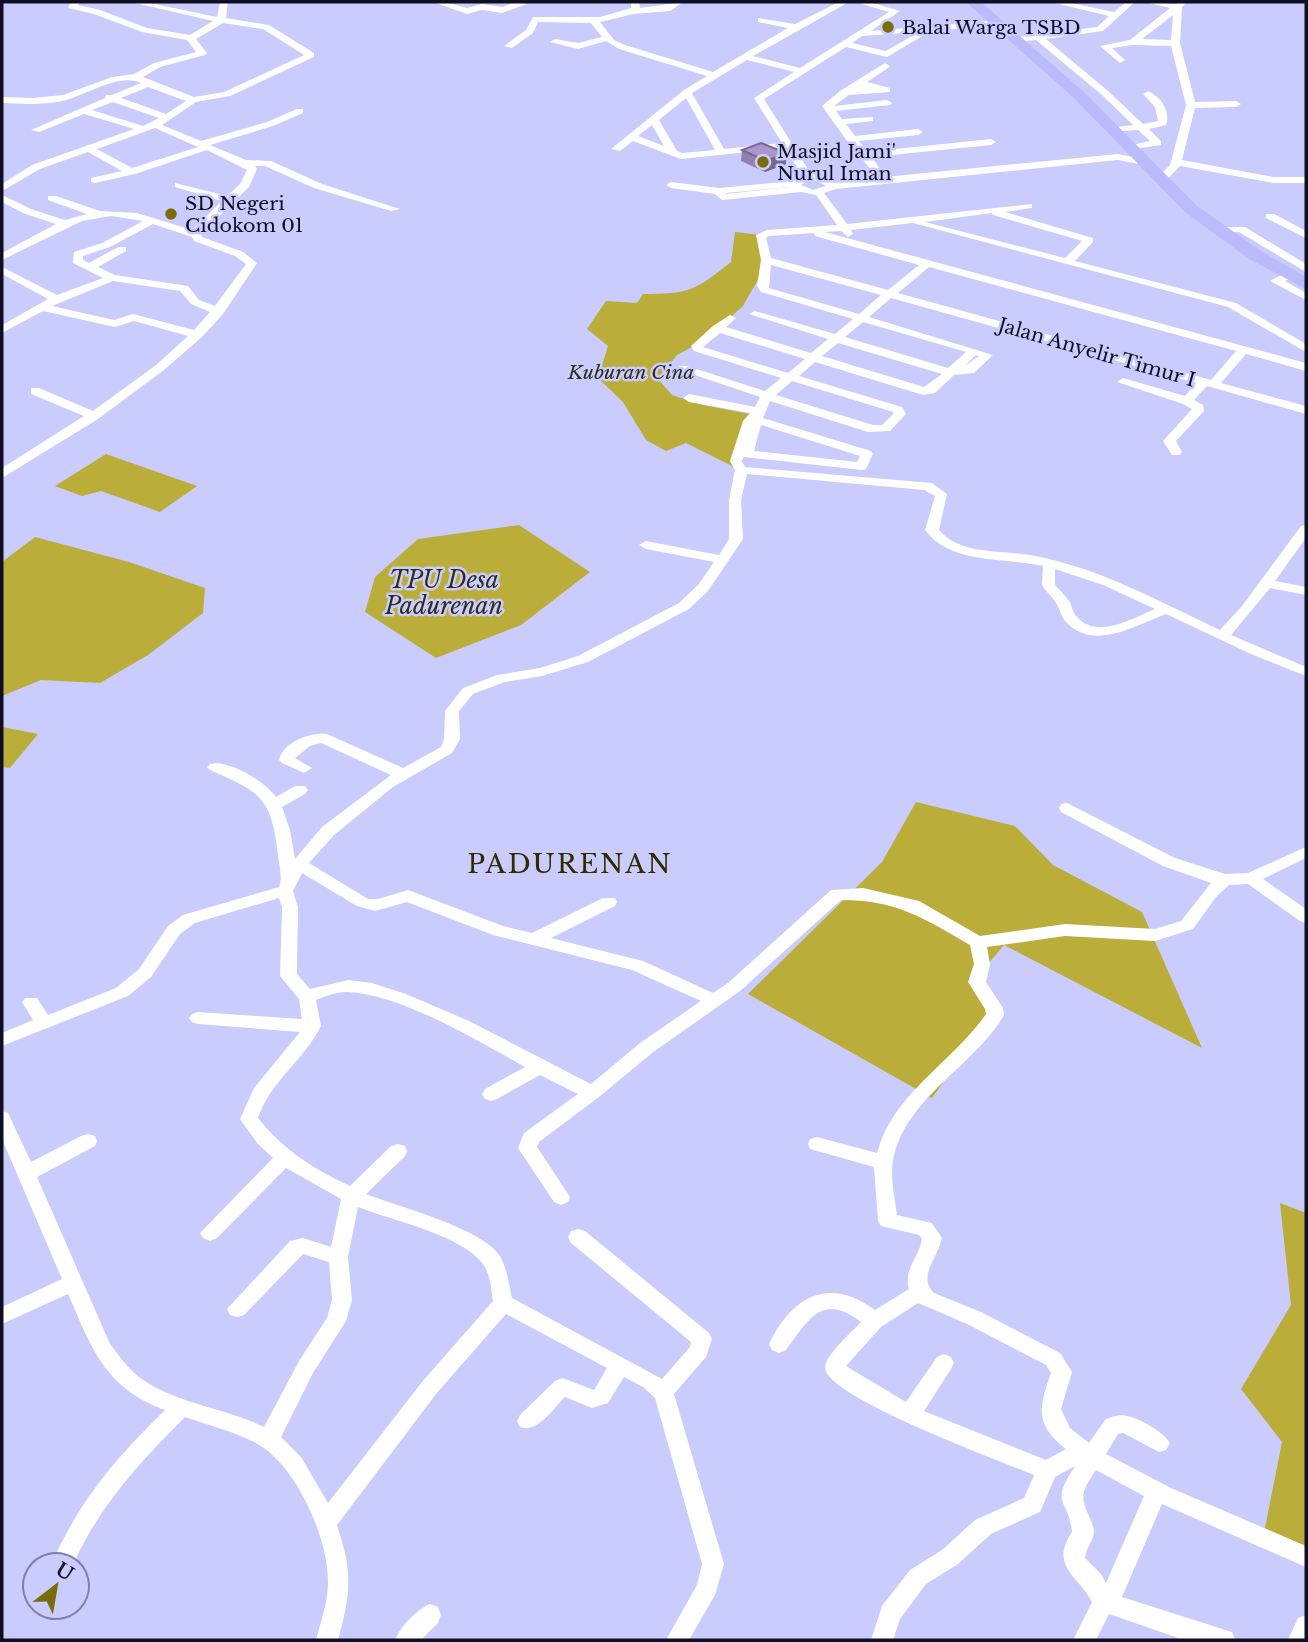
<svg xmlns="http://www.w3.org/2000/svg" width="1308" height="1642" viewBox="0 0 1308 1642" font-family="'Libre Baskerville',serif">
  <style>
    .green { fill: #bbad3a }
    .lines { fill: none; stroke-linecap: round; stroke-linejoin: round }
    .minor { fill: #fff; fill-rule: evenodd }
    .primary { fill: #bbbafa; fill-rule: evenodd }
    .wall { fill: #9280af }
    .shaded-wall { fill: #77688f }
    .building { fill: #aa95cc; stroke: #77688f; stroke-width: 2 }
    .poi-dot { fill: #786d09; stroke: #c9ccfc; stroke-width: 2.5 }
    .labels { text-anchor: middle; stroke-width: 5; stroke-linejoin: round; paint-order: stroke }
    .far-poi-label { font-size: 19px; fill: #0f0e23; stroke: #c9ccfc; text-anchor: start }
    .far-street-label { font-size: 19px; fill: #0f0e23; stroke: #c9ccfc }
    .far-park-label { font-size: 19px; font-style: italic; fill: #2f2d17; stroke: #c9ccfc }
    .park-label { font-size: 23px; font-style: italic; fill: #2f2d17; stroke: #c9ccfc }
    .quarter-label { font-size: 26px; letter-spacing: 2px; fill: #302b00; stroke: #c9ccfc }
  </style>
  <rect width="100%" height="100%" fill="#c9ccfc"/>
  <g class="green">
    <path d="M735 232 760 235 763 271 743 306 705 340 677 355 658 379 672 395 703 405 755 415 740 470 686 443 666 451 646 440 623 402 598 378 608 346 587 329 606 301 637 303 643 294C690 294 694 291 731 262Z"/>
    <path d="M106 454 197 486 160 512 101 491 82 496 55 486Z"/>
    <path d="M519 525 590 572 521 625 436 658 365 612 375 577 418 539Z"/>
    <path d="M35 537 129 562 205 588 203 613 148 655 100 683 41 680 2 696V562Z"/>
    <path d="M2 727 38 734 10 768 2 767Z"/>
    <path d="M916 802 1015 826 1053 865 1142 912 1202 1048 1004 945 971 984 992 1015 932 1098 748 994 882 862Z"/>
    <path d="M1280 1203 1306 1213V1555L1265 1528 1282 1442 1241 1389 1291 1305Z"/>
  </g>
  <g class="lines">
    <g class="minor">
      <path d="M71 2H80L78 5 100 10 147 28 190 35 213 21 131 2H145L217 17 220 2H228L226 18 269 25 314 53V57L230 96 196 102 162 125 201 141 267 122 297 109H303V113L273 126 210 145 246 160 271 161 322 184 400 209 391 211 314 188 265 166H255L257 169 249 187 201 234 202 237 243 252 257 263 223 314 202 337 164 370 98 419 2 478V468L84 416 31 394V388H39L93 411 156 365 188 336 134 321 115 327 43 311 2 333V325L48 299 2 274V267L57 295 103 278 73 263 74 252 102 243 143 221 111 216 82 221 2 260V253L56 224 23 213 2 202V195L31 209 65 220 87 214 48 200V196H56L100 211 137 213 192 230 222 201 175 187V183L227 196 240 184 247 170 207 150 135 174 95 183 91 182V178L122 171 88 152 40 169 2 191V184L32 165 134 129 84 114 39 132 31 130 105 98 106 95H112L141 83C119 72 85 96 62 101 43 105 22 104 2 103V97L33 98 63 95 112 77 134 74 154 63 196 52 187 40 142 32 94 14 68 8ZM223 23 263 29 304 55 224 92 194 97 143 77 160 67 205 55 207 53 196 39ZM148 87 186 101 166 114 121 98ZM113 102 159 118 143 126 92 110ZM155 128 198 147 132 168 97 149ZM153 224 192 237 194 241 235 256 246 264 215 306 199 300 188 286 115 275 98 267 126 251V247H118L89 263 83 260V256L110 247ZM113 281 180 291 191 304 210 312 194 330 133 314 114 320 52 306Z"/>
      <path d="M433 2H445L467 8 482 4 502 7 516 2 527 4 502 13 482 10 467 14Z"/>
      <path d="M631 2H639L640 8 683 2 670 11 634 14 600 22 614 40 625 45 713 72 788 28 758 22V18L795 24 839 2H849L753 56 800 68 889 12 855 2H869L900 11 871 31 1000 20V24L997 25 931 31 887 57 846 47 764 99 811 174 824 176 835 183 878 178 847 141 822 106 840 91 885 63 890 66 888 68 867 82 890 88V92L849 95 834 106 887 100 892 103 890 105 836 111 842 119 873 117V121L846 124 855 136 918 129 923 132 918 135 859 141 867 152 991 139 996 142 991 145 872 157 885 177 1118 154 1148 160 1149 162 1144 165 1118 160 836 189 824 193 847 224 1032 204V208L1005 212 1093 238V242L1075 261 1236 303 1306 344V352L1228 307 913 223 851 230 853 234 848 237 841 231 825 232 1306 363V371L1246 354 1221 383 1306 406V414L1207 386 1194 400 1203 405 1204 411 1176 441 1182 452 1180 455H1172L1163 441 1192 409 1183 404 1117 382 1123 378 1185 396 1196 383 891 298 869 317 993 355 974 373 954 375 935 393 923 395 815 362 799 376 902 407 906 414 890 431 868 432 770 401 763 418 871 451 873 454 866 469 862 470 744 457 742 461 745 467 932 483 947 494 939 530C960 555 1000 550 1030 555 1098 567 1158 601 1220 630L1242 606 1301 526 1306 525V538L1275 581 1306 587V595L1270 588 1231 635 1306 667V676L1253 655 1166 614C1136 625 1094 652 1066 622 1061 617 1060 609 1056 603 1052 596 1046 592 1042 585L1043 566C1004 557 951 565 925 530L935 496 924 490 747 474 741 500 743 539 708 591 689 609 588 662 542 676 505 682 473 694 459 711 460 739 452 753 393 787 334 835 309 863 368 899H378L408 890 503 926 532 933 603 898H615L617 902 615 906 551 938 643 961 713 993 728 983 831 890 863 888 919 901 980 936 1065 924 1155 929 1181 921 1211 883 1163 866 1061 812 1059 808 1061 804 1067 803 1175 858 1225 874 1248 873 1306 847V858L1263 879 1306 909V923L1300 921 1248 884 1229 885 1216 897 1193 929 1155 941 1065 936 987 947 990 964 986 982 1003 1008 1004 1015C974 1067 904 1098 893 1161 890 1178 895 1198 897 1215L932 1223 942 1238C938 1258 917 1276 934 1293L981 1312 1060 1353 1072 1372 1061 1409 1070 1428 1089 1443 1105 1420C1111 1417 1120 1414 1127 1416 1139 1418 1164 1432 1170 1443L1166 1450 1159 1452 1123 1433 1118 1434 1106 1454 1171 1488 1306 1546V1567L1162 1504 1122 1597 1232 1632 1235 1640H1184L1109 1614 1096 1640H1073L1092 1602C1078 1575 1049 1566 1072 1532 1068 1496 1049 1506 1075 1466L1055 1477 1040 1512 991 1534 958 1564 926 1584 900 1619 893 1640H871L882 1606 910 1570 942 1550 975 1520 1024 1498 1034 1475C1003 1462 826 1397 825 1368 824 1356 853 1331 861 1322 822 1292 809 1319 786 1350L779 1353 772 1350 769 1344C792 1296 829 1276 875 1310L909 1289C903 1269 919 1258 922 1239L919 1235 881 1226 878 1221 874 1167 810 1149 808 1144 810 1139 817 1137 877 1153C893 1093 952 1063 986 1014L985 1009 968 982 974 964 970 945C923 918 897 900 841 900L740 991 652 1053 599 1097 539 1142 537 1147 570 1197 568 1202 561 1205 554 1202 518 1148 524 1133 578 1094 540 1075 497 1099 491 1101 485 1099 482 1094 485 1089 525 1067C478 1041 401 994 347 992 336 992 326 996 316 1000L321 1026C304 1060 270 1082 258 1118 283 1150 314 1169 350 1186L391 1146 398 1144 405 1146 407 1151 405 1156 366 1194C399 1207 482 1228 500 1256 507 1269 509 1284 512 1298L662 1379 690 1347 691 1342 571 1243 568 1237 571 1231 578 1229 585 1231 709 1333 712 1339 706 1357 674 1394 724 1564 715 1595 689 1640H666L697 1585 702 1564 655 1398 643 1387 624 1377 608 1403 592 1408 565 1397C553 1409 537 1434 520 1427L517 1421 520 1415 555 1381 562 1378 594 1390 607 1368 506 1314 436 1394 337 1525C353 1573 351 1592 338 1640H316C321 1621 328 1602 328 1582 328 1538 298 1470 261 1446 238 1432 210 1426 185 1417 140 1462 99 1506 73 1565H51C79 1501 115 1459 165 1410 105 1388 92 1349 68 1294L2 1324V1307L62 1279 2 1139V1111L8 1113 31 1162 81 1136 88 1134 95 1136 97 1141 95 1146 37 1177 110 1344C119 1355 127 1368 139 1377 175 1404 224 1407 264 1427L299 1361 327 1318 332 1300 329 1262 303 1254 244 1315 237 1317 230 1315 227 1309 290 1241 303 1238 331 1247 341 1199 286 1168 217 1238 210 1241 203 1238 200 1233 273 1158 257 1143 240 1119 254 1088 300 1032 198 1024 192 1022 189 1018 192 1014 198 1012 302 1019 299 999 280 976 282 907 279 898 195 923 180 934 151 977 128 996 2 1046V1033L33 1020 22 1002 25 998H37L48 1015 116 988 139 969 168 926 183 915 279 887C283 878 279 865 278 855 271 796 261 793 210 770L207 767 210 764C228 759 266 782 276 797L295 786H305L308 790 305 794 282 807 290 830 295 859 322 827 391 775 321 743 310 746 295 758 312 768 304 773 282 763 279 760C283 742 310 732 327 734L403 768 441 747 444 739 445 711 463 688 497 675 540 668 578 656 679 603 698 585 714 562 646 549 639 545 646 541 719 555 729 539V500L735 470 730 461 743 421 750 413 689 402 683 398 689 394 755 407 760 397 677 369 679 366H687L765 391 781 378 694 351 691 346 713 326 730 315 736 318 726 327 811 353 828 339 749 314 755 311 835 334 853 319 761 292 757 286 761 260 756 235 767 230 837 225 816 195 801 192 722 200 715 194 671 188 666 185 671 182 719 188 792 181 802 176 785 148 681 159 633 141 620 151 611 149 684 90 707 76 619 49 606 41 578 49 550 42 555 39 578 43 602 37 591 23 538 22 533 33 512 48 504 46 526 30 533 17H600L631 8ZM919 32 886 51 852 43 862 36ZM747 60 794 72 754 98 782 143 724 149 692 93ZM686 98 715 150 682 153 677 151 659 120ZM652 125 664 146 638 136ZM809 180 818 181 826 186 813 190 801 185ZM790 187 726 194 725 193ZM992 213 993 215 1082 241 1065 258 925 222ZM814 233 815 236 919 265 888 290 771 258 766 238 769 236ZM771 265 881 295 859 314 769 288ZM929 267 1236 351 1211 380 898 293ZM863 322 966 352 948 368 845 337ZM720 333 805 359 788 373 703 347ZM838 343 942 374 924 387 822 356ZM976 355 979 356 963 367ZM792 381 893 412 894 413 882 425H873L776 395ZM761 425 860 456 857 462 754 451ZM1055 569 1103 585 1155 609C1132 618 1098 640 1077 617 1073 613 1072 607 1070 602 1066 596 1060 591 1055 585ZM302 873 357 906 375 911 407 902 493 935 632 970 701 1001 640 1043 591 1084 469 1021 406 994 372 983 348 980 310 989 297 974V967L298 907 293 891ZM358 1207C393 1221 460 1234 483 1264 490 1273 491 1289 493 1301L422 1382 328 1503 301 1457 281 1437 313 1373 346 1321 352 1300 348 1257ZM918 1303 967 1324 1046 1365 1051 1373C1039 1407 1034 1424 1066 1449L1046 1460 924 1411 951 1369 954 1363 951 1357 944 1354 937 1357 906 1402 846 1366 881 1327ZM1096 1470 1144 1496 1106 1583 1101 1574 1085 1558C1086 1548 1093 1542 1094 1532 1094 1526 1091 1521 1089 1516 1079 1494 1083 1490 1096 1470Z"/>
      <path d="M1051 2H1066L1114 12 1126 2H1135L1103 31 1046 39 1108 91 1143 124 1158 121 1155 107 1143 94 1148 91C1161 97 1171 111 1166 125L1149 129 1161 141V145L1127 150V146L1150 141 1138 130 1108 132V128L1133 125 1102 95 1036 40 1015 42V38L1018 37 1097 27 1109 16Z"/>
      <path d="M1144 2 1176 4 1182 2 1185 4 1182 7 1180 43 1195 102 1236 101 1241 104 1236 107 1195 108 1182 160 1273 177H1306V183H1273L1180 166 1165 182H1157V178L1170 165 1186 105 1171 46 1133 45 1112 48 1125 60 1120 63 1100 46 1130 40 1170 8ZM1173 15 1171 40 1142 39Z"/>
      <path d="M1266 214H1274L1306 231V238L1266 218Z"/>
      <path d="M1218 227H1245L1306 264V272L1239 232H1214V228Z"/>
      <path d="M1285 273H1293V277L1285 281 1306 293V300L1270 281Z"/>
      <path d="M430 1604 438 1607 441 1615 438 1623 421 1640H395C400 1627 416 1610 430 1604Z"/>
      <path d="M1306 1615V1640H1288L1298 1618Z"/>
    </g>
    <path class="primary" d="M966 2H981L1085 93 1197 206 1261 251 1306 277V289L1249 259 1185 212 1075 99Z"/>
  </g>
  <path class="wall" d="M742 150 786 153V164L765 172 741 161Z"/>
  <path class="shaded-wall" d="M786 153V164L765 172 766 161Z"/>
  <path class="building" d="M761 143 786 153 766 161 742 150Z"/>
  <g class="poi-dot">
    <circle cx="888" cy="27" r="7"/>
    <circle cx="763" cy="162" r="7"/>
    <circle cx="171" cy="214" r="7"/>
  </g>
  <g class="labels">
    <g class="far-poi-label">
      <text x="902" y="34">Balai Warga TSBD</text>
      <text x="777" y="158">Masjid Jami'<tspan x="777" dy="22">Nurul Iman</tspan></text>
      <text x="185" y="210">SD Negeri<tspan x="185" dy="22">Cidokom 01</tspan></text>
    </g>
    <g class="far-street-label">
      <text transform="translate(1097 352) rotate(16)" y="7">Jalan Anyelir Timur I</text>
    </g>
    <g class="far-park-label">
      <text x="631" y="379">Kuburan Cina</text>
    </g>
    <g class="park-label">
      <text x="444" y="588">TPU Desa<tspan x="444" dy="26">Padurenan</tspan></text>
    </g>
    <g class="quarter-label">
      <text x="570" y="873">PADURENAN</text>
    </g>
  </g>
  <rect width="1308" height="1642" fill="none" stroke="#0f0e23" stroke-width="7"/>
  <g transform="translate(56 1586) rotate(31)"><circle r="33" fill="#c9ccfc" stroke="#7f80a5" stroke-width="2"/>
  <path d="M0-5L12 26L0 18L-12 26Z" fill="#786d09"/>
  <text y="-10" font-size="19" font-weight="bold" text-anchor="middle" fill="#0f0e23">U</text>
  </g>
</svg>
